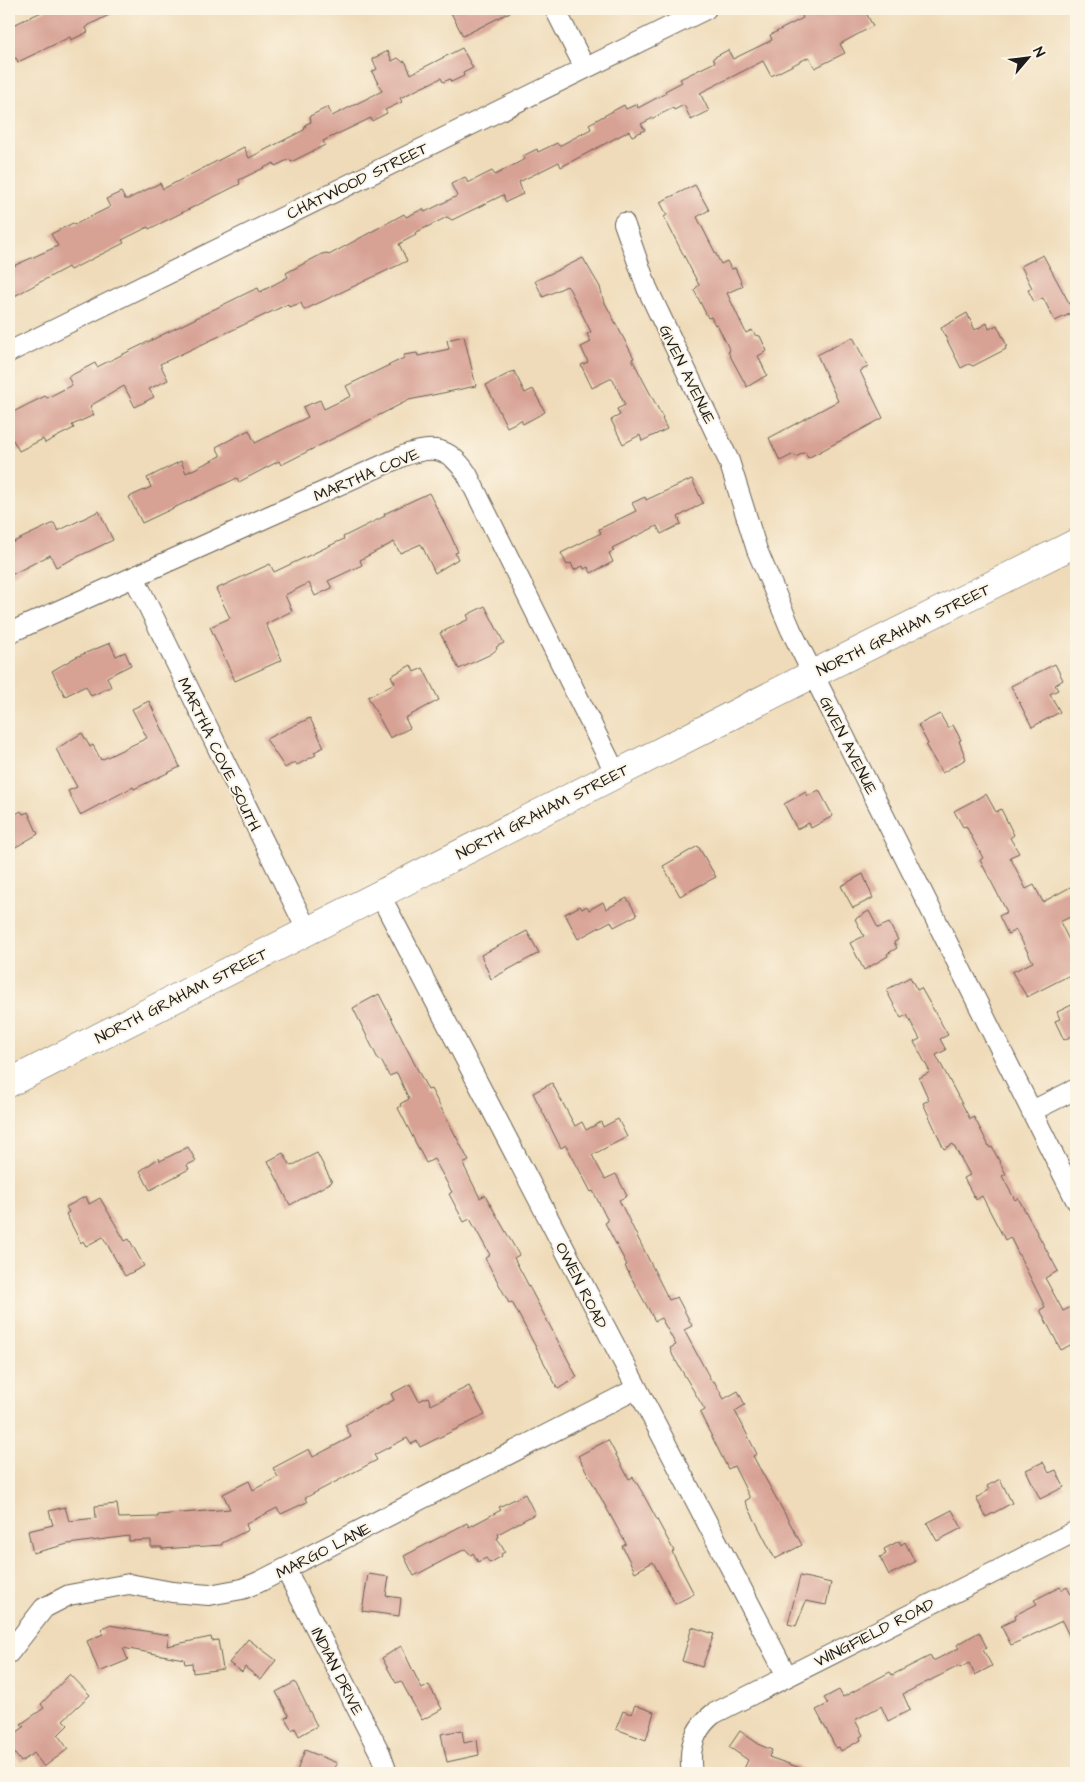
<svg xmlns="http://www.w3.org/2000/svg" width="1085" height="1782" viewBox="0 0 1085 1782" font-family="'Architects Daughter',sans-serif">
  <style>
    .building { fill: #d7a194 }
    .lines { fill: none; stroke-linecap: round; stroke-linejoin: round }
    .minor-casing { stroke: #665f53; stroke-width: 22 }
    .secondary-casing { stroke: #665f53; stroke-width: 29 }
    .minor { stroke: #fff; stroke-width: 20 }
    .secondary { stroke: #fff; stroke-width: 28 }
    .labels { text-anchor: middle; stroke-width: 4; stroke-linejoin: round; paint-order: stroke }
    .street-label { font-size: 16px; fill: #1c1c1c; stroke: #fcf5e5 }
  </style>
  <rect width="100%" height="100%" fill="#fcf5e5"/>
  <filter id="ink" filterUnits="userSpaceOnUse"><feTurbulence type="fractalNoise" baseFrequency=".02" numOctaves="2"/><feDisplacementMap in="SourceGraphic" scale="10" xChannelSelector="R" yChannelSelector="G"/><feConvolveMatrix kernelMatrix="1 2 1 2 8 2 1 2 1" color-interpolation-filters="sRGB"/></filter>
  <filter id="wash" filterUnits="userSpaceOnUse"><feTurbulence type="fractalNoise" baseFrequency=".0096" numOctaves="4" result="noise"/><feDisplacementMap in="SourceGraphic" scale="20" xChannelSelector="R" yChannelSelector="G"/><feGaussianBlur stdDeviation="1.12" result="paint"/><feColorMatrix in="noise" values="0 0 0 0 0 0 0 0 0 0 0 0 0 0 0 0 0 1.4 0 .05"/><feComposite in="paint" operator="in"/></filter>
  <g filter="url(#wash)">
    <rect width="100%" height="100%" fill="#efdbb9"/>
    <g id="blocks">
      <g class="building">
        <path d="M48 9H121L89 25 86 28 88 32 71 40 70 37 18 62 16 58 9 62V27Z"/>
        <path d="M449 9H516L463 36Z"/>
        <path d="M799 9H864L873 26 840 44 845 53 815 68 809 57 771 76 763 61 700 93 709 111 691 120 684 105 674 110 673 108 641 124 645 130 632 136 629 131 561 167 559 162 519 182 523 194 506 202 503 195 452 220 447 217 415 233 416 235 399 244 407 261 304 310 301 303 289 307 288 304 160 364 168 380 149 389 154 397 135 407 124 386 90 406 94 415 72 425 74 428 45 443 43 439 19 451 13 440 9 442V414L45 396 47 398 72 385 68 377 95 363 97 367 251 291 258 288 260 292 288 277 286 273 322 254 327 253 329 255 404 214 406 217 423 209 425 212 457 196 451 184 465 177 468 183 492 171 495 175 525 159 523 156 537 149 538 152 557 143 559 146 591 129 589 124 624 105 626 109 637 104 638 108 666 93 665 91 682 82 680 79 715 62 713 58 728 50 733 59 772 40 770 35 803 18Z"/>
        <path d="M462 48 473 68 463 73 464 76 451 82 450 79 443 82 441 78 400 98 402 102 385 110 387 113 372 121 371 118 323 141 325 145 291 162 290 159 275 166 274 163 239 180 240 184 149 229 148 227 122 240 124 243 70 270 68 267 9 299V268L58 246 51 234 73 223 74 225 110 207 106 199 121 192 125 199H128L160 183 163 189 244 147 249 158 304 130 306 124 311 122 310 116 328 107 332 116 382 91 372 72 377 69 372 59 388 51 392 61 398 58 403 62 405 61 411 74Z"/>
        <path d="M695 185 709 210 697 217 721 264 727 261 731 269 735 268 743 286 727 293 746 333 752 330 755 335 760 336 767 351 758 356 767 375 747 387 728 352 730 351 717 324 715 325 711 317 708 318 694 290 699 285 664 217 667 215 660 202Z"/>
        <path d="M1043 255 1074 312 1055 321 1043 298 1034 302 1028 290 1032 288 1021 266Z"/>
        <path d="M583 258 600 287 603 299 634 358 632 359 663 418 662 419 667 429 642 441 640 435 623 444 611 420 620 415 617 409 625 405 612 378 592 388 581 365 588 362 581 347 591 342 587 334 591 332 570 290 567 286 543 297 535 281Z"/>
        <path d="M967 313 975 330 987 323 989 329 997 325 1007 346 1005 347 1006 349 973 366 969 364 961 368 941 328Z"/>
        <path d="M464 336 476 386 409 400 281 465 279 461 239 482 237 478 142 523 129 497 151 487 147 478 181 461 186 473 221 456 216 447 249 430 255 443 308 417 303 407 320 400 324 409 351 396 346 386 404 358V355L417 353 418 356 449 349 447 340Z"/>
        <path d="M853 337 868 367 860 371 883 418 808 458 805 452 796 457 794 454 780 461 769 438 838 401 817 355Z"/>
        <path d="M514 371 525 393 533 389 545 412 523 424 521 420 507 427 486 385Z"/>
        <path d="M692 479 703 503 678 517 681 524 661 534 657 526 612 548 614 551 609 553 613 562 591 573 588 567 584 569 583 566 574 570 571 563 567 565 561 553 601 533 599 529 636 511 632 503 645 497 646 500Z"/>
        <path d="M429 493 451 536 458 552 455 553 458 559 435 573 421 544 400 553 394 542 360 560 362 565 328 581 332 588 315 596 309 583 285 595 292 611 266 624 282 660 235 681 210 627 230 618 216 589 270 564 274 572 344 539 343 537 385 516 384 514Z"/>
        <path d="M99 511 113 540 56 567 50 555 9 576V544L54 523 58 531Z"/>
        <path d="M485 606 504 643 496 647 497 649 491 654 459 669 440 633 469 619 467 615Z"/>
        <path d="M110 643 116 656 125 652 131 665 107 677 111 687 91 696 86 686 65 696 52 671 76 657Z"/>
        <path d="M1055 664 1063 680 1055 685 1058 690 1050 694 1060 712 1032 727 1011 686Z"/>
        <path d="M411 665 414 672 423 668 439 700 405 718 410 728 390 738 368 697 395 683 391 676Z"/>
        <path d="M149 701 180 767 134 789 133 787 80 815 68 791 77 787 56 749 82 733 90 747 93 745 101 760 147 738 132 709Z"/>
        <path d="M940 714 948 728 953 725 961 740 959 741 966 759 942 773 926 746 928 744 918 725Z"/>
        <path d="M310 718 324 747 314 752 316 755 297 765 295 762 285 768 266 739Z"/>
        <path d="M819 790 833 816 811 828 809 823 797 829 784 804 806 792 808 796Z"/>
        <path d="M986 794 996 812 1001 809 1014 835 1010 838 1019 853 1010 857 1026 889 1034 885 1043 902 1076 884V914L1060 922 1076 954V972L1027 997 1012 972 1033 962 1016 930 1008 934 999 916 1007 912 980 860 983 858 966 826 963 827 954 811Z"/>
        <path d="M21 811 23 814 28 812 38 834 9 851V818Z"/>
        <path d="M698 846 716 877 680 896 663 866Z"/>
        <path d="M863 874 873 898 853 908 841 886Z"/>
        <path d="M627 898 637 915 614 927 611 921 578 939 565 914 580 906 582 909 587 906 589 910 603 902 606 909Z"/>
        <path d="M869 911 878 928 889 923 898 940 894 942 897 948 887 954 888 956 864 970 850 943 864 936 855 919Z"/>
        <path d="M527 931 539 953 491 979 481 955Z"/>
        <path d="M910 977 917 990 921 988 948 1035 940 1039 946 1050 936 1055 970 1119 974 1117 990 1148 992 1147 1006 1174 1002 1176 1015 1200 1018 1198 1058 1271 1045 1278 1063 1311 1071 1307 1076 1317V1342L1061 1350 1040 1310 1045 1307 1010 1237 1005 1240 982 1196 976 1200 973 1195 964 1178 970 1175 953 1144 944 1149 923 1103 929 1100 919 1078 930 1072 914 1042 920 1039 907 1015 901 1018 886 990Z"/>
        <path d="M379 994 428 1090 431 1089 469 1161 463 1164 480 1198 485 1195 519 1255 514 1258 577 1377 558 1389 512 1302 509 1303 485 1258 490 1255 470 1219 464 1222 449 1194 452 1192 434 1159 426 1163 398 1108 401 1106 400 1104 409 1099 397 1073 389 1076 381 1060 379 1061 353 1008Z"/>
        <path d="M1076 1003V1034L1064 1040 1055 1021 1060 1019 1057 1012Z"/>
        <path d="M552 1083 575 1126 582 1122 586 1130 601 1122 603 1127 618 1119 627 1137 592 1155 605 1179 616 1174 627 1196 619 1200 669 1300 677 1297 686 1314 692 1326 684 1330 712 1382 714 1381 724 1399 738 1391 745 1405 735 1411 757 1454 753 1456 802 1545 775 1559 745 1501 750 1498 734 1466 728 1469 700 1413 705 1410 673 1356 670 1348 676 1345 661 1318 655 1321 625 1266 627 1265 605 1223 608 1221 593 1191 591 1192 566 1145 561 1148 536 1099 533 1093Z"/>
        <path d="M188 1147 196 1161 187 1165 189 1169 150 1190 140 1171 159 1158 160 1161Z"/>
        <path d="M283 1153 291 1166 317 1153 332 1182 290 1205 268 1161Z"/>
        <path d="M86 1196 89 1204 100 1198 125 1241 129 1239 144 1266 125 1276 103 1237 86 1246 83 1241 81 1243 66 1214 69 1212 66 1207Z"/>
        <path d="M410 1384 419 1401 428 1397 431 1405 469 1386 485 1415 420 1447 417 1441 411 1444 407 1438 374 1455 377 1460 305 1498 307 1502 281 1514 277 1508 246 1524 248 1530 222 1543V1545L162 1549V1547H151V1540L129 1541V1536L68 1544 33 1553 28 1531 53 1525 49 1511 65 1507 69 1521 96 1518 95 1506 117 1504 119 1518 158 1517V1515L230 1509 223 1494 249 1481 253 1490 278 1477 273 1468 309 1449 313 1457 351 1437 345 1425 394 1400 391 1394Z"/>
        <path d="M608 1440 629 1479 633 1477 642 1492 674 1551 672 1552 694 1594 675 1604 653 1562 635 1572 622 1546 626 1544 578 1456Z"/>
        <path d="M1043 1462 1049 1473 1056 1470 1064 1487 1040 1499 1026 1470Z"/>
        <path d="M1000 1479 1012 1503 986 1517 976 1498 989 1490 987 1486Z"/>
        <path d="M525 1494 535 1514 498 1534 499 1537 497 1538 505 1552 501 1554 502 1556 490 1563 486 1558 478 1562 473 1553 471 1555 465 1549 414 1576 404 1556 467 1523 469 1527 501 1510 499 1507Z"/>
        <path d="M952 1510 962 1528 937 1541 927 1523Z"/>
        <path d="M899 1541 901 1545 905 1542 915 1562 889 1575 880 1557 886 1554 884 1549Z"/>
        <path d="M368 1574 389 1577 386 1596 401 1598 399 1616 362 1611Z"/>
        <path d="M800 1576 831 1583 826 1605 806 1601 796 1626 788 1624Z"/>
        <path d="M1060 1587 1062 1590 1067 1587 1076 1604V1650L1062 1621 1011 1645 1001 1626 1016 1619 1015 1615 1037 1604 1034 1600Z"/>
        <path d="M109 1625 169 1635 167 1646 211 1637 212 1641 218 1640 223 1669 193 1673 192 1663 185 1664 184 1659 123 1648 128 1660 99 1672 87 1641 103 1634 101 1629Z"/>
        <path d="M692 1627 714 1634 702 1667 682 1661Z"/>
        <path d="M979 1632 987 1648 983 1650 992 1666 975 1675 969 1663 960 1668 959 1666 903 1694 910 1710 888 1721 881 1706 855 1720 863 1735 860 1737 861 1740 841 1751 839 1747 836 1748 816 1710 828 1704 824 1698 839 1690 843 1697 890 1672 892 1675 930 1656 933 1661 959 1648 957 1645Z"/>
        <path d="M248 1639 276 1660 261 1680 245 1667 242 1672 229 1663Z"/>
        <path d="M401 1646 422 1689 429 1685 442 1709 422 1720 401 1681 396 1683 382 1658Z"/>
        <path d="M70 1674 90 1695 63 1720 68 1725 58 1735 68 1749 44 1767 34 1753 21 1762 9 1746V1738L24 1727 21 1724 44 1708 41 1704Z"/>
        <path d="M295 1682 317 1726 299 1736 295 1728 292 1730 285 1718 289 1716 276 1692Z"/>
        <path d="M635 1705 654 1712 646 1740 616 1729 623 1711 631 1714Z"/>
        <path d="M462 1730 464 1743 477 1740 479 1755 447 1762 441 1734Z"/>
        <path d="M740 1731 760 1745 772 1750 769 1757 809 1771V1773H742L748 1760 729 1747Z"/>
        <path d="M305 1750 337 1763 333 1773H296Z"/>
      </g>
    </g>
  </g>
  <g filter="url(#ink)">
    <use href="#blocks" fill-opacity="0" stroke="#665f53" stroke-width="1"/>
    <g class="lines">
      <g class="minor-casing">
        <g id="minor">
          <path d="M555 9 585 68"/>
          <path d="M624 223 647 288 729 461 757 550 791 630 1076 1200"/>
          <path d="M9 352 706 9"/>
          <path d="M134 577 307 930"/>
          <path d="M9 633 403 456C433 445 449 447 467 474L616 774"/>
          <path d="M379 893 787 1676"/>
          <path d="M1032 1111 1076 1089"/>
          <path d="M286 1570 380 1753 387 1773"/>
          <path d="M9 1653 44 1608 69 1595 129 1584 172 1592 209 1595 242 1589 259 1582 636 1389"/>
          <path d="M692 1773C688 1749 694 1729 713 1714L1076 1531"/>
        </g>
      </g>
      <g class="secondary-casing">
        <path id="secondary" d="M9 1083 813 674 1076 543"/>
      </g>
      <use href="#minor" class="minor"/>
      <use href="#secondary" class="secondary"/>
    </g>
  </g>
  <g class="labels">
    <g class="street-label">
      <text transform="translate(357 180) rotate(-26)" y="6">CHATWOOD STREET</text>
      <text transform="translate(688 374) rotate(64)" y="6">GIVEN AVENUE</text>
      <text transform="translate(366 474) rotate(-23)" y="6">MARTHA COVE</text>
      <text transform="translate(903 629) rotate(-26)" y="6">NORTH GRAHAM STREET</text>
      <text transform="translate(849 745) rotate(63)" y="6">GIVEN AVENUE</text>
      <text transform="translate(220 754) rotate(64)" y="6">MARTHA COVE SOUTH</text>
      <text transform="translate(542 811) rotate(-27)" y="6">NORTH GRAHAM STREET</text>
      <text transform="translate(181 995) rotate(-27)" y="6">NORTH GRAHAM STREET</text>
      <text transform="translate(582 1285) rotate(63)" y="6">OWEN ROAD</text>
      <text transform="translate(323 1550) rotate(-27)" y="6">MARGO LANE</text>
      <text transform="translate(874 1632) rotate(-27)" y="6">WINGFIELD ROAD</text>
      <text transform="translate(338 1671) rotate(63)" y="6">INDIAN DRIVE</text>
    </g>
  </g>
  <rect width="1085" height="1782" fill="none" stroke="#fcf5e5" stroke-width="30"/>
  <g transform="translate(1028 58) rotate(62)" stroke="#fcf5e5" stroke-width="4" paint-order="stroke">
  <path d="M0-4L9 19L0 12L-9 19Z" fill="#1c1c1c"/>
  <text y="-8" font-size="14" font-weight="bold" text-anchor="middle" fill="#1c1c1c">N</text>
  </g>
</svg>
